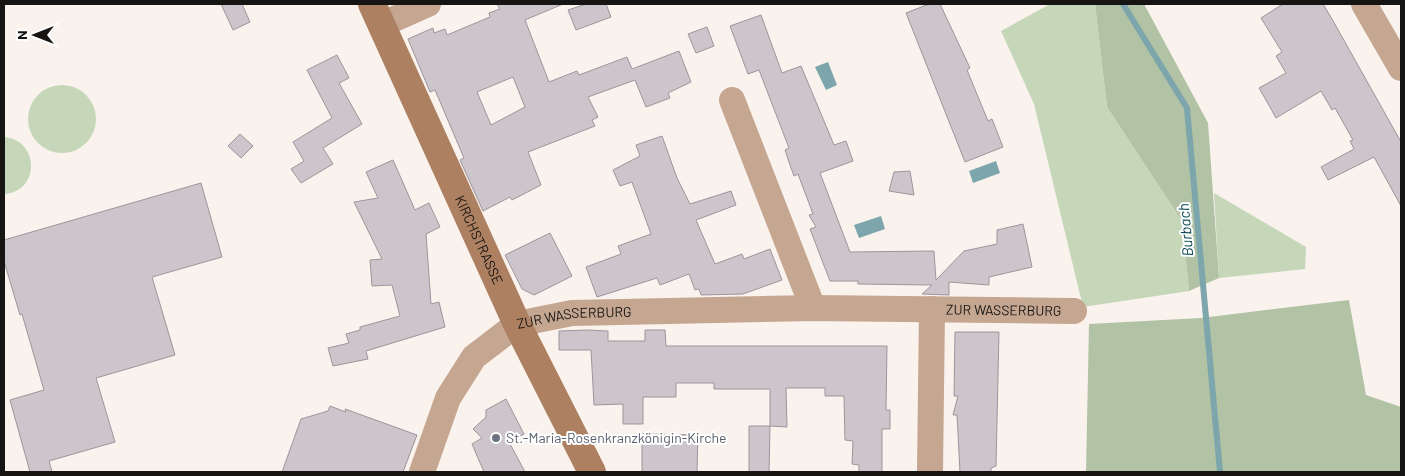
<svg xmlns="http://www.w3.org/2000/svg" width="1405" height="476" viewBox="0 0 1405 476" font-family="Barlow,sans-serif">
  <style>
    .green { fill: #c6d7b9 }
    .forest { fill: #b1c2a5 }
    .water { fill: #7da6ac }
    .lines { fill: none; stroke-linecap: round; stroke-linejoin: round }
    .stream { stroke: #7da6ac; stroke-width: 6 }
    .building { fill: #ccc6cc; stroke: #9c969c; fill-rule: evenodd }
    .street { stroke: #c5a691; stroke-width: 26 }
    .secondary { stroke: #ac8060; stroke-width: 28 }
    .worship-dot { fill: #6b7280; stroke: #fff; stroke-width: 2 }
    .labels { text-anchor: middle; stroke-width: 4; stroke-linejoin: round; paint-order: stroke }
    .street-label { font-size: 14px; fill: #171513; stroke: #fff }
    .worship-label { font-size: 14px; fill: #5b616d; stroke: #fff; text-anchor: start }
    .water-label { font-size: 15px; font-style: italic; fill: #07474f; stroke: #fff }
  </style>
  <rect width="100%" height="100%" fill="#f9f2ed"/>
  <g class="green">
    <path d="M1050 4H1095L1107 107 1182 221 1189 291 1083 307 1034 104 1001 31Z"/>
    <circle cx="62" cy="119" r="34"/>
    <path d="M4 137C40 140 40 192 4 194Z"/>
    <path d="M1214 193 1306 247 1305 269 1219 278Z"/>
  </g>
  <g class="forest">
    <path d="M1095 4H1144L1208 123 1219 278 1189 291 1182 221 1107 107Z"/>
    <path d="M1349 300 1366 395 1401 407V472H1086L1089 324 1201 318Z"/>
  </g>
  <g class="water">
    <path d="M828 62 837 85 826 90 815 67Z"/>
    <path d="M996 161 1000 173 973 183 969 171Z"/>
    <path d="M881 216 885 229 859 238 854 225Z"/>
  </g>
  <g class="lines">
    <path class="stream" d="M1123 4 1187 108 1220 472"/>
  </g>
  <g class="building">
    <path d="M221 4H242L250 22 233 30Z"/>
    <path d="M497 4H563L525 20 549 82 577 71 579 75 627 57 632 69 679 51 691 82 668 93 670 98 646 107 635 80 588 97 598 117 592 120 595 126 528 152 541 185 512 200 510 197 483 211 460 160 464 158 435 90 430 92 408 39 433 28 434 33 445 29 447 35 490 17 489 13 500 9ZM513 77 525 107 491 125 477 92Z"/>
    <path d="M586 4H606L611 17 576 30 568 10Z"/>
    <path d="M929 4H940L970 68 967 70 988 121 992 119 1003 147 965 162 906 13Z"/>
    <path d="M1283 4H1323L1332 19 1401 142V206L1374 157 1328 180 1321 167 1354 149 1350 141 1353 140 1335 108 1332 110 1321 91 1276 118 1270 107 1259 88 1286 73 1276 56 1282 52 1261 18Z"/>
    <path d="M761 15 782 73 801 66 834 145 846 141 853 161 820 173 850 252 934 251 936 280 964 251 997 244V230L1023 224 1032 267 989 277V285L949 282V295L922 294 932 285 858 284V281H830L810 229 816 227 809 215 813 214 798 174 794 176 789 162 785 150 789 148 759 70 748 74 730 26Z"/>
    <path d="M707 27 714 46 696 53 688 34Z"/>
    <path d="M337 55 349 78 339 83 362 124 323 148 333 164 301 183 291 169 304 161 293 142 332 118 307 70Z"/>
    <path d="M240 134 253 146 241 158 228 146Z"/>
    <path d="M662 136 677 178 690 204 731 191 736 205 696 220 715 264 742 254 744 259 770 249 782 280 743 294 701 295 699 289 695 290 689 274 660 285 657 278 597 297 586 267 621 254 618 246 651 234 632 182 620 186 613 170 640 156 636 145Z"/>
    <path d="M393 160 415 210 429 203 440 227 426 234 431 304 439 302 445 327 366 351 368 359 333 366 328 348 349 343 346 334 360 330V327L400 316 392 285 372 286 370 260 382 259 354 202 378 198 366 172Z"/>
    <path d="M910 171 914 195 889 191 894 172Z"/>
    <path d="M201 183 222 257 152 277 175 355 96 378 115 442 49 461 52 472H30L10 400 44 390 22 314 20 315 4 261V240Z"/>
    <path d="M550 233 572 276 534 295 522 289 505 255Z"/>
    <path d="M588 330 608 331V341H645V330H665L666 346H887L886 410H890V429H882V472H859V465L852 464 853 441 845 440 844 396H825V388H786L787 427 770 426V389H714V383H676V397H643V424H623V404L594 405 591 350H559V331Z"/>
    <path d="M955 332H999L996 466 991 468V472H960L957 415H953L958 396H954Z"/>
    <path d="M506 399 524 434 509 442 525 472H484L472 444 482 438 473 429 486 417V410Z"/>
    <path d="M330 406 346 412 345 409 417 435 403 472H282L301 419 328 411Z"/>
    <path d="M749 426H770L769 472H749Z"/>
    <path d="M642 434 698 435 697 472H642Z"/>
  </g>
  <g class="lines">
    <g class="street">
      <path d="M1364 4 1401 68"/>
      <path d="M381 25 428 4"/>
      <path d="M732 100 813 308"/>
      <path id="s1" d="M422 472 448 398 474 357 517 324 572 313 813 308 1074 311"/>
      <path d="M930 472 932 309"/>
    </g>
    <path class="secondary" id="s2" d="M372 4 517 324 592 472"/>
  </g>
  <circle class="worship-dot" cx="496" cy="438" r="5"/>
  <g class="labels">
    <g class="street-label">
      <text dy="5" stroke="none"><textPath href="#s2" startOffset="259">KIRCHSTRASSE</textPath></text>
      <text dy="5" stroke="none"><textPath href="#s1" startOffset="669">ZUR WASSERBURG</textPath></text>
      <text dy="5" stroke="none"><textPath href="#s1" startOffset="239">ZUR WASSERBURG</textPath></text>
    </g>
    <g class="worship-label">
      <text x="506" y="443">St.-Maria-Rosenkranzkönigin-Kirche</text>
    </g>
    <g class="water-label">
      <text transform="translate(1186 230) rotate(-95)" y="5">Burbach</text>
    </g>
  </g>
  <rect width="1405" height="476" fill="none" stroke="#171513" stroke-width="10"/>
  <g transform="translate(35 35) rotate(270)" stroke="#ffffff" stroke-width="4" paint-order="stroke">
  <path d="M0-4L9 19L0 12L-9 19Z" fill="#171513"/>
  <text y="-8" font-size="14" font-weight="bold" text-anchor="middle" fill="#171513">N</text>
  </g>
</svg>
